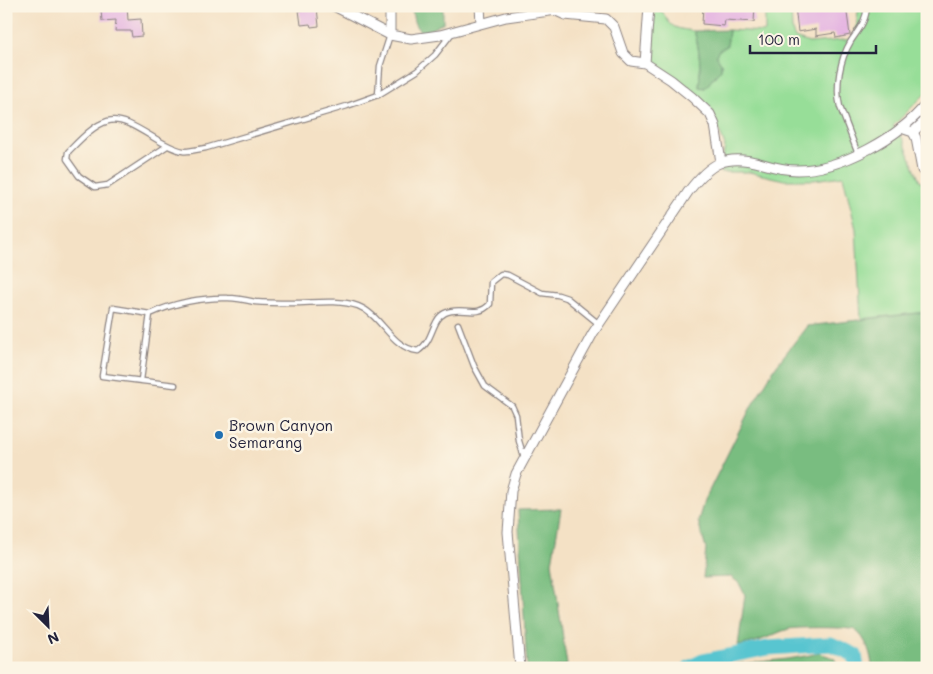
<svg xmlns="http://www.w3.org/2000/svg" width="933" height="674" viewBox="0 0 933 674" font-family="Mali,sans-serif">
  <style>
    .green { fill: #97de98; stroke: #5c806a }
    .forest { fill: #79bd80; stroke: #4e705e }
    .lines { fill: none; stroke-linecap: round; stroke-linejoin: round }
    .river { stroke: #59c5d0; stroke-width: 15 }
    .building { fill: #e3b0e1 }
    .lane-casing { stroke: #8b8280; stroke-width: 7 }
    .street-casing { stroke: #8b8280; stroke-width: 11 }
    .lane { stroke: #fff; stroke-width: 4.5 }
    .street { stroke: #fff; stroke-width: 9 }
    .poi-dot { fill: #1f6fb2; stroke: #fcf5e5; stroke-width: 2 }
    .labels { text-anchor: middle; stroke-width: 5; stroke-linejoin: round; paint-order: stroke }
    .poi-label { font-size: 15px; fill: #22223b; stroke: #fcf5e5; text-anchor: start }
  </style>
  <rect width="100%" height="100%" fill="#fcf5e5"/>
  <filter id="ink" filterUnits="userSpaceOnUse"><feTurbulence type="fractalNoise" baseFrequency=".02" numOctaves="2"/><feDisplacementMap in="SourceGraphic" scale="10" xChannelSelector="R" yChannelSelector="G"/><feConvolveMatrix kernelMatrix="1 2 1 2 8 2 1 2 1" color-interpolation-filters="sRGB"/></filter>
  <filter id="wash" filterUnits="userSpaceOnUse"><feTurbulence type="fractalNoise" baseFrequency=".0096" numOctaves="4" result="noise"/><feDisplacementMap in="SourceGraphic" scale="20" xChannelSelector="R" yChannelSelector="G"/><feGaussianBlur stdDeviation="1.12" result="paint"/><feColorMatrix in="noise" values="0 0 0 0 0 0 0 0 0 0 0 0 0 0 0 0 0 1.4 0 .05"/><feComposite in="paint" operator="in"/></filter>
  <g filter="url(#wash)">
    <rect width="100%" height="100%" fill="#f4e1c5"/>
    <path class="green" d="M765 6H791L792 31 795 38 809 43 855 39 858 11 874 6H927V92L893 126 903 139 920 182 927 181V312L861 319 856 229 843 176 814 180H784L749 172H720L725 146 712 111 705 103 669 74 654 65 650 57 655 10 662 11C672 29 674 28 694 31 700 48 701 69 699 87L705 88 721 69V63L716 55 719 50 727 46 729 30 765 32Z"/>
    <g class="forest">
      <path d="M412 6H443V23L424 33C413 28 413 18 412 6Z"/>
      <path d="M729 30 727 46 719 50 716 55 721 63V69L705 88 699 87C701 68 700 49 694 31Z"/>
      <path d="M927 312V668H872C872 656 866 637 855 630 848 627 799 627 789 629 780 631 770 637 761 640 753 643 746 644 738 646L745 595 739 583 731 577 703 578 706 549 698 521 704 501 752 405 776 366 807 326Z"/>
      <path d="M561 509 552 562 567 665 550 668H527L518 510Z"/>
      <path d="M819 653 834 658 839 668H714C749 661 785 662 819 653Z"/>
    </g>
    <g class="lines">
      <path class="river" d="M689 668 703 661 768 648 831 644 855 655 857 668"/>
    </g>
    <g id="blocks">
      <g class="building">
        <path d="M107 6H127L128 20 141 19 142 36 132 37 131 31H115L116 20 102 21 101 10 107 9Z"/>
        <path d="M703 6H755L754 22 725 20 724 26 702 24Z"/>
        <path d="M795 6H846L850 35 836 38 835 33 816 36V29L798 32Z"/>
        <path d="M317 8 319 26 311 27 310 24 301 25 299 10Z"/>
      </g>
    </g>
  </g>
  <g filter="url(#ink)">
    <use href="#blocks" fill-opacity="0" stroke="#8b8280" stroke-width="1"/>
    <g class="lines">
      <g class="lane-casing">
        <g id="lane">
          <path d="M378 95 380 66 390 35"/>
          <path d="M167 146 108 185 95 187 79 176 67 159 68 152C78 142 93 125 108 121 130 115 159 147 183 151 189 152 199 149 206 148L347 106 378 95 417 71 435 55 452 33"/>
          <path d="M858 154 840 107C835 86 840 59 851 41 859 29 866 22 867 6"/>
          <path d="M150 314 113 308 102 376 175 385"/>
          <path d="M458 324 474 366 485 386 512 406 516 415 519 441 524 457"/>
          <path d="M141 380 150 314C173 303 203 297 228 298 237 298 246 300 255 302 267 303 280 303 293 303 313 303 338 299 358 306 382 315 391 348 418 351 434 341 431 320 445 313 462 305 476 319 490 304L491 282 501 274 508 275 542 293 558 295 567 298 599 324"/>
        </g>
      </g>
      <g class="street-casing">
        <g id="street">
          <path d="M334 6 390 35 411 39 440 35 506 17 586 6"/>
          <path d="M390 6V35"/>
          <path d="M480 6 481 23"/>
          <path d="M554 10 565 15 606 19 614 27 623 53 631 61 645 63 671 80 692 97 710 114 715 125 721 162"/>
          <path d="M645 63 649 6"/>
          <path d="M901 128 913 132 916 138 922 170"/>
          <path d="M913 132 927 119"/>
          <path d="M520 668 508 532 511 491 516 474 593 333 688 192C710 163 725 153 763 164 773 167 785 170 797 170 841 170 900 137 927 103"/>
        </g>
      </g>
      <use href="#lane" class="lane"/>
      <use href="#street" class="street"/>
    </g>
  </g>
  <circle class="poi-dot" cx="219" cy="435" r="5"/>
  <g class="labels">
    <g class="poi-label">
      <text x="229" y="431">Brown Canyon<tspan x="229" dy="17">Semarang</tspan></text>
    </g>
  </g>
  <rect width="933" height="674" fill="none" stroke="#fcf5e5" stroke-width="25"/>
  <g transform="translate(48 626) rotate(156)" stroke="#fcf5e5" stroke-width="4" paint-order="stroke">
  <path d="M0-4L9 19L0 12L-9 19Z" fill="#22223b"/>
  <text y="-8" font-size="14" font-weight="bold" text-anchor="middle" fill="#22223b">N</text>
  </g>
  <path d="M750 45v8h126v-8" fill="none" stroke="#22223b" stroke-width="2.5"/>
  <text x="758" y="45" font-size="15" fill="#22223b" stroke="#fcf5e5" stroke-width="4" paint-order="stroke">100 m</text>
</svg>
